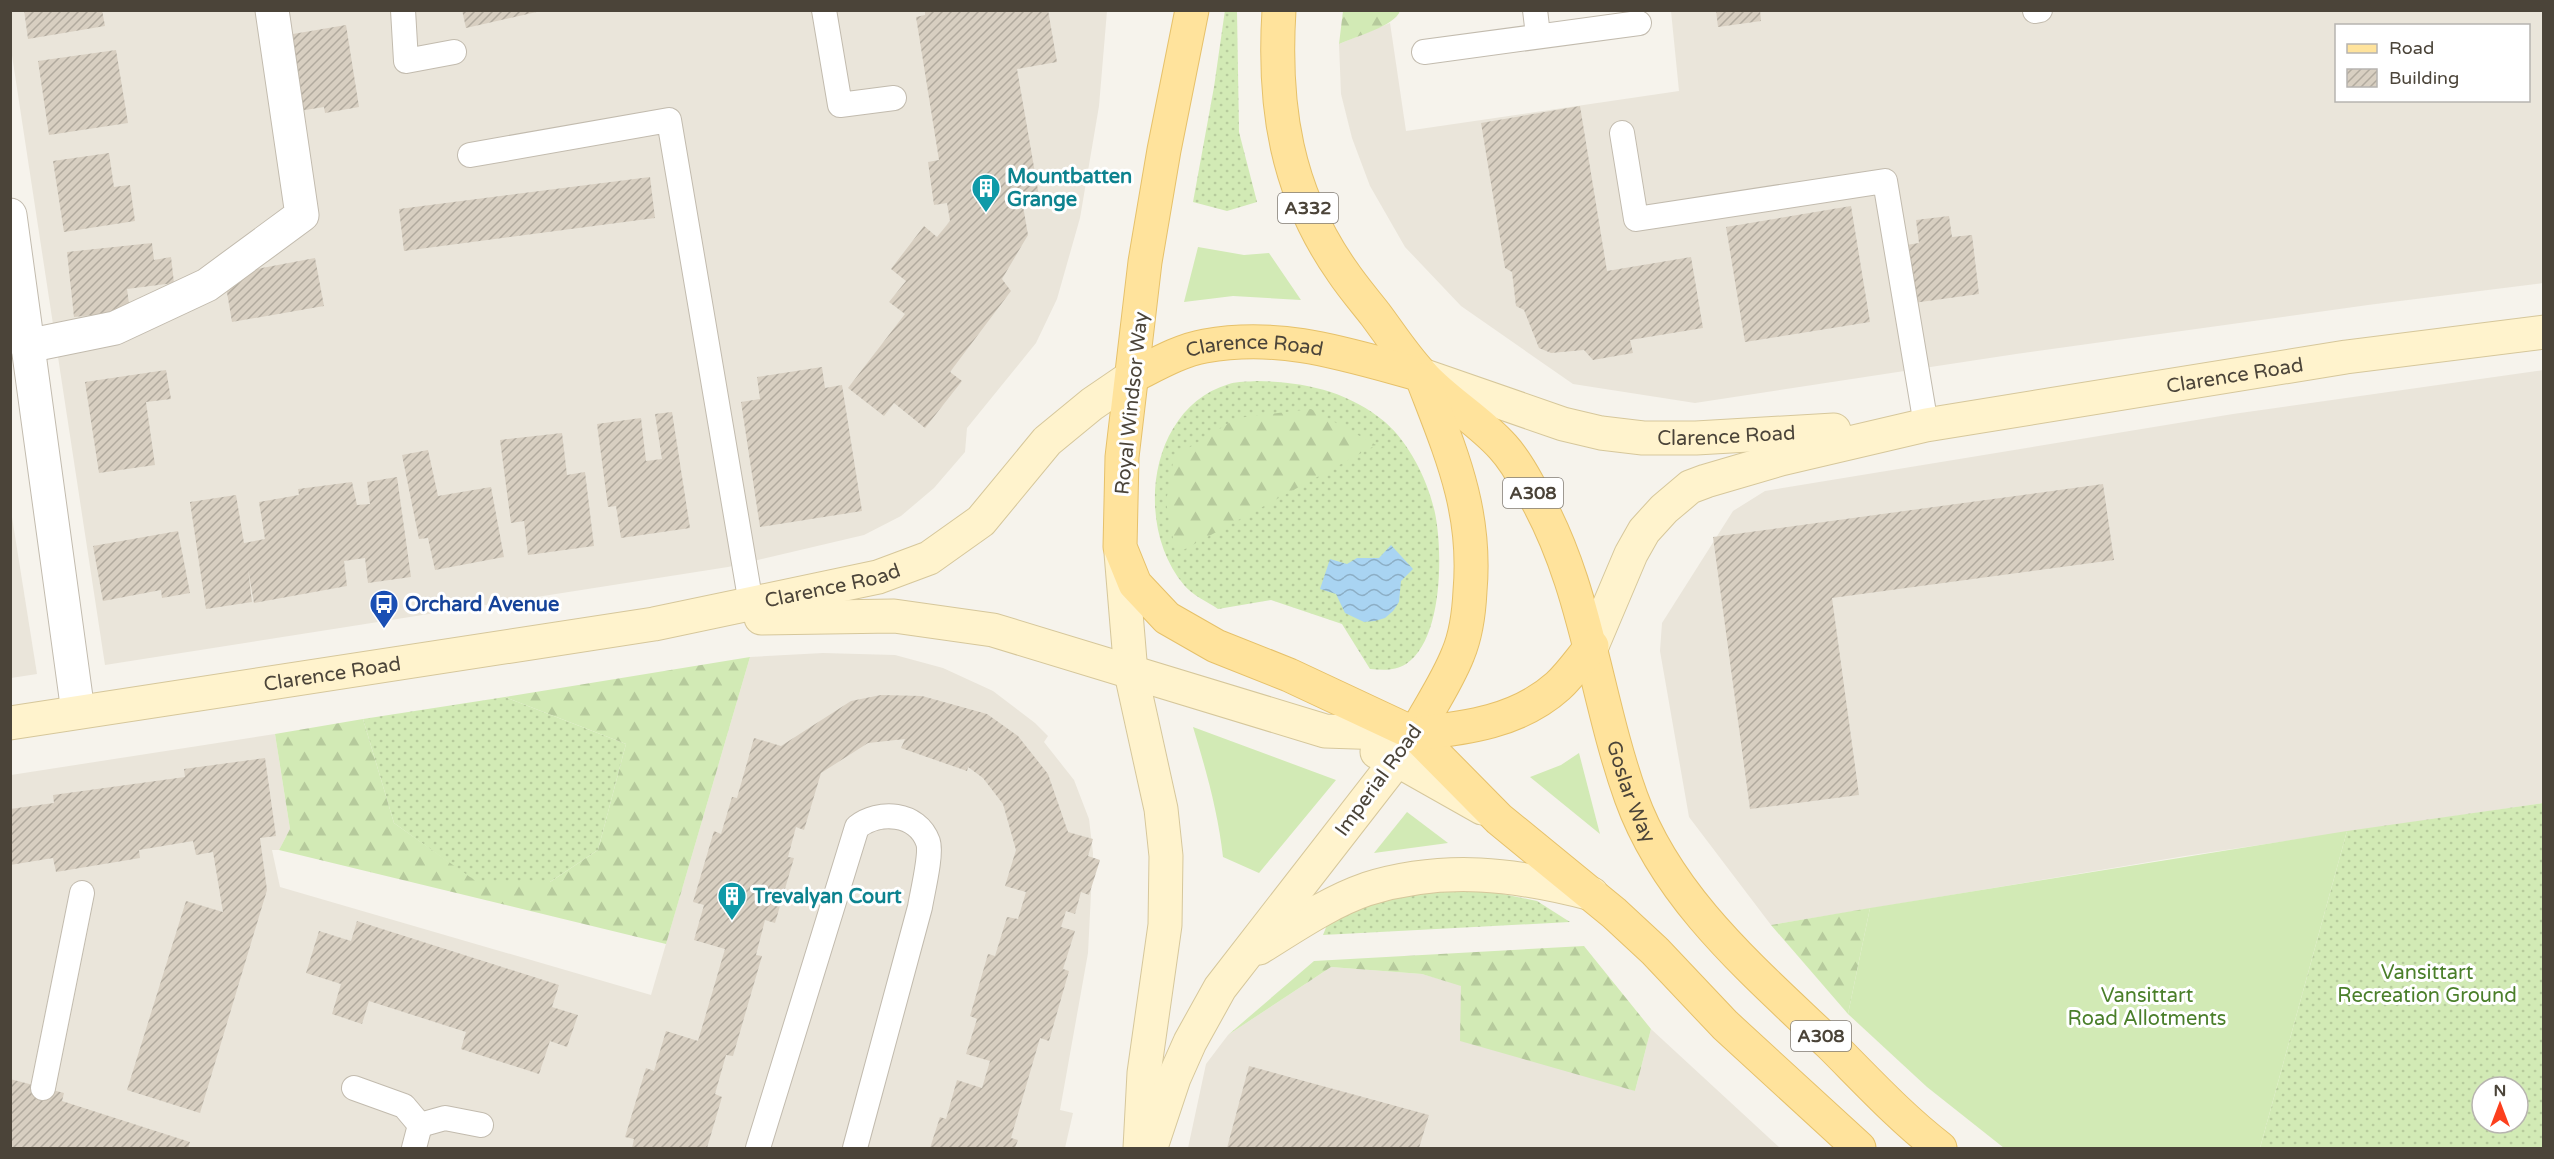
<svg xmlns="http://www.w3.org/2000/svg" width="2554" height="1159" viewBox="0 0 2554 1159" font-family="'Varela Round',sans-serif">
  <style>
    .residential { fill: #eae5da; fill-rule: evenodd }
    .grass { fill: url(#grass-dots); fill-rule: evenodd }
    .forest { fill: url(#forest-firs) }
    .garden { fill: #d2eab5 }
    .water { fill: url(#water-waves) }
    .building { fill: url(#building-hatch) }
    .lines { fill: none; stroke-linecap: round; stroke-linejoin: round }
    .lane-casing { stroke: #c2bbae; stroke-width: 26 }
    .street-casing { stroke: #c2bbae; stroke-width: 35 }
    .secondary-casing { stroke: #d6c79b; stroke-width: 35 }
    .primary-casing { stroke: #e6c16a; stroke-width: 35 }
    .lane { stroke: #fff; stroke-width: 24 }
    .street { stroke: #fff; stroke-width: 33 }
    .secondary { stroke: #fff3cd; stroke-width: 33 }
    .primary { stroke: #ffe39c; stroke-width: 33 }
    .labels { text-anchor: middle; stroke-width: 6; stroke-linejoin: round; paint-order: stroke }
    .shield { fill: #fff; stroke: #817c74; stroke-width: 1.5 }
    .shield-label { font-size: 18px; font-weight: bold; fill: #4b4439 }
    .culture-label { font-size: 20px; font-weight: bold; fill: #0d838f; stroke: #fff; text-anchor: start }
    .street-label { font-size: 20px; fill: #4b4439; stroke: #fff }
    .transit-label { font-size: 20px; font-weight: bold; fill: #164399; stroke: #fff; text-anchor: start }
    .park-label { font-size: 20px; fill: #4a7f2a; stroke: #fff }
  </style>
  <defs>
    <pattern id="grass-dots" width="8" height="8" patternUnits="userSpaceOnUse" patternTransform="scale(1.5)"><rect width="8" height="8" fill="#d2eab5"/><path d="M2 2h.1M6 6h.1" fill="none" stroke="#b6ca9c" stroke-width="1.8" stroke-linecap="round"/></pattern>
    <pattern id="forest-firs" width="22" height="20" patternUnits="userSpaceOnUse" patternTransform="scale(1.5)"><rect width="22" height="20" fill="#d2eab5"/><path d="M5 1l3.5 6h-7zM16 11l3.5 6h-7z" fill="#b6ca9c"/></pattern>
    <pattern id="water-waves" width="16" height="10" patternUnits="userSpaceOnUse" patternTransform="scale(1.5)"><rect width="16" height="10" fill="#a9d4f2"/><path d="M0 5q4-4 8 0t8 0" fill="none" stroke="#8caec5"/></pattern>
    <pattern id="building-hatch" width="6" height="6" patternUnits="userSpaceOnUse" patternTransform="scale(1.5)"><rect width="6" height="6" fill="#d8cfc1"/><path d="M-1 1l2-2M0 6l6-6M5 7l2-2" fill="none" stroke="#b1aa9e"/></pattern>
  </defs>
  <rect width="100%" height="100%" fill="#f6f3ec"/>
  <g class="residential">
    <path d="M10 11H1107L1099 106 1080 218 1057 299 1036 343 967 428 965 452 934 488 901 516 864 535 728 567 105 665 11 49Z"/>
    <path d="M1671 11H2543V283L2368 305 2016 354 1695 403 1573 384 1461 306 1405 247 1370 186 1352 138 1341 94 1339 44 1390 23 1406 131 1679 91ZM2336 26H2528V100H2336Z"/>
    <path d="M2543 370V803L2185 856 1771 925 1689 817 1660 651 1662 623 1733 511 1765 491 2233 414Z"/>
    <path d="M11 511 37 674 11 678H10Z"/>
    <path d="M823 653 895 655 943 668 993 691 1035 723 1048 736 1044 742 1074 780 1089 819 1093 853 1088 953 1060 1110 1073 1113 1065 1148H11V775L275 734 290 829 279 850H272L280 887 651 995 750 657Z"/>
    <path d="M1331 967 1422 974 1461 985 1635 1091 1651 1029 1780 1148H1188L1206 1064 1228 1035Z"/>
  </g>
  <g class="grass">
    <path d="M1225 10 1237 11 1239 132 1257 202 1227 211 1193 202 1214 87Z"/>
    <path d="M1257 381C1304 382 1348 391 1385 422 1410 444 1428 481 1435 513 1443 552 1443 640 1406 664 1395 671 1383 670 1370 669L1342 624 1271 600 1218 609C1208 602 1192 595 1184 585 1134 526 1148 408 1229 384 1238 381 1248 382 1257 381Z"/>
    <path d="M505 697 626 744 598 850 550 882 477 883 394 823 363 719Z"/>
    <path d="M2543 803V1148H2260L2347 831ZM2482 1087H2518V1123H2482Z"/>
    <path d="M1431 890 1488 891 1537 901 1570 922 1323 935 1327 925 1381 895Z"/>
  </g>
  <g class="forest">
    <path d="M1343 11V10L1400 11C1395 26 1354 37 1339 44Z"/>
    <path d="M1311 409 1376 445 1176 554 1166 502 1174 457 1237 418Z"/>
    <path d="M750 657 666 944 279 850 290 829 275 734 363 719 394 823 477 882H550L598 850 626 744 505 697Z"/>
    <path d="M1870 908 1848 1014 1771 925Z"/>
    <path d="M1584 946 1651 1029 1635 1091 1460 1041 1461 986 1422 974 1331 967 1228 1035 1314 961Z"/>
  </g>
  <g class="garden">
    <path d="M1198 247 1244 255 1269 253 1301 300 1233 296 1184 302Z"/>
    <path d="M1193 727 1336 780 1259 873 1223 857C1218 812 1206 770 1193 727Z"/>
    <path d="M1579 753 1600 834 1530 777 1561 765Z"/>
    <path d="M1407 812 1448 843 1374 853Z"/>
    <path d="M2347 831 2260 1148H2004L1927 1087 1848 1014 1870 908Z"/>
  </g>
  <path class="water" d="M1391 545 1413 569 1401 581 1399 602 1393 611 1385 618 1375 621 1364 622 1345 613 1336 594 1320 589 1330 559 1347 564 1357 558H1379Z"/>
  <g class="building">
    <path d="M24 10H102L105 26 28 39Z"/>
    <path d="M462 10H541V11L466 28Z"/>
    <path d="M925 10H1048L1057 62 1017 69 1039 196 1022 200 1028 235 1002 279 1011 291 950 372 962 381 925 428 894 403 884 416 848 388 905 314 889 302 906 281 891 269 924 226 937 237 950 221 947 203 934 205 928 162 939 160 916 17 925 15Z"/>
    <path d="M1716 10H1760L1761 21 1718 27Z"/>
    <path d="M346 25 359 107 325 113 324 107 299 111 287 35Z"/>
    <path d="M116 50 128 123 49 135 38 61Z"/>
    <path d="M1580 106 1607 271 1691 257 1703 328 1630 340 1633 353 1593 360 1584 350 1551 353 1539 348 1524 310 1516 306 1512 272 1505 268 1481 123Z"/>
    <path d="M109 153 114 187 130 185 135 221 64 232 53 161Z"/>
    <path d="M650 177 655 218 404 251 399 209Z"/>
    <path d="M1851 206 1870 322 1745 342 1726 227Z"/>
    <path d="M1949 216 1952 237 1972 235 1979 294 1913 303 1906 245 1919 243 1916 220Z"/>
    <path d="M152 243 154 260 171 257 174 283 127 289 130 311 74 317 67 252Z"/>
    <path d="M315 258 324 306 232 322 224 275Z"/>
    <path d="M822 367 825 388 842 385 862 511 760 527 741 402 760 399 757 377Z"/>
    <path d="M166 370 171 399 146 402 155 465 99 473 85 382Z"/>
    <path d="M672 412 690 528 621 538 616 506 608 507 597 424 641 418 646 461 662 459 655 414Z"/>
    <path d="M562 433 567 475 585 472 594 546 528 555 524 521 511 523 500 440Z"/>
    <path d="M428 450 438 496 491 487 504 557 435 570 428 538 419 539 402 455Z"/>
    <path d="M397 477 411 577 368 583 365 558 344 561 347 586 254 603 248 569 252 602 206 609 190 502 236 495 244 543 265 539 259 502 299 495 298 489 352 482 357 505 370 504 367 482Z"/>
    <path d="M2103 484 2114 560 1832 598 1859 795 1750 809 1713 537Z"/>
    <path d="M178 531 190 593 162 598 161 590 103 601 93 546Z"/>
    <path d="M881 695 922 696 987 714 1018 736 1048 774 1068 832 1093 839 1088 856 1100 860 1089 895 1081 892 1075 914 1066 911 1061 927 1075 931 1063 969 1069 971 1049 1041 1040 1038 1011 1138 1018 1140 1015 1148H930L940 1117 946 1119 957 1080 982 1088 990 1061 966 1054 977 1019 970 1016 988 954 995 956 1007 917 1018 919 1026 892 1005 886 1016 850 1003 804 983 778 968 767 967 771 901 748 905 739 868 743 821 773 804 830 796 827 788 857 794 858 775 923 765 920 756 955 762 956 733 1056 726 1055 715 1094 722 1097 707 1148H632L634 1139 625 1137 646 1068 654 1071 666 1031 698 1041 725 949 694 940 704 905 693 902 714 831 721 834 732 797 737 798 754 738 781 746 851 701Z"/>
    <path d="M265 758 276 836 260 838 267 890 200 1113 127 1090 186 901 223 912 213 852 196 855 193 841 139 850 140 858 56 872 53 858 10 865V809L54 803 53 795 185 777 184 769Z"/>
    <path d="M357 921 559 985 552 1007 578 1015 567 1047 550 1041 539 1074 461 1049 466 1032 369 1001 362 1024 332 1014 341 984 306 973 319 931 351 941Z"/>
    <path d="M1249 1066 1429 1115 1419 1148H1227Z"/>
    <path d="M10 1079 64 1093 62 1101 190 1142 188 1148H10Z"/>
  </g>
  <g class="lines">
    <g class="lane-casing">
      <g id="lane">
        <path d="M403 10 406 61 454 52"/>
        <path d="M824 10 840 105 894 98"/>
        <path d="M1535 10 1538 35"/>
        <path d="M2035 11 2040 10"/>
        <path d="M1424 52 1639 23"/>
        <path d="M1622 133 1636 219 1885 181 1926 425"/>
        <path d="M470 155 669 120 751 604"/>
        <path d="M43 1088 82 893"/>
        <path d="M354 1088 404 1106 420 1125"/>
        <path d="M420 1125 445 1118 481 1125"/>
        <path d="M414 1148 420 1125"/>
        <path d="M758 1148 857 827C879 810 917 812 928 842 932 854 922 894 920 907L855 1148"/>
      </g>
    </g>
    <g class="street-casing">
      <g id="street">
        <path d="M10 215 78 712"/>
        <path d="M27 346 115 328 207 285 302 215 272 10"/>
      </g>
    </g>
    <g class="secondary-casing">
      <g id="secondary">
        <path id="s1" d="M1422 375 1563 424 1601 433 1643 438H1696L1834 430"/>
        <path d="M1121 553 1131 673 1161 809 1166 856 1165 925 1144 1073 1140 1148"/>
        <path d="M761 618 894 616 993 630 1325 731 1415 734"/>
        <path id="s2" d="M1592 646 1631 554 1644 531 1664 509 1690 487 1706 481 1781 459 1926 425 2346 357 2544 332"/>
        <path id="s3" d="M10 723 654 624 878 577 929 558 981 521 1047 441 1092 404 1133 376"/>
        <path d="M1377 752 1397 760 1482 808"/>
        <path d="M1259 948C1293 927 1329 902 1367 889 1445 865 1515 874 1592 894"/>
        <path d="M1152 1144 1174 1078 1190 1042 1220 988 1397 760 1415 734"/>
      </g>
    </g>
    <g class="primary-casing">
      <g id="primary">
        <path d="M1192 10 1164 150 1145 262 1122 457 1120 547 1135 584 1167 618 1216 646 1289 675 1415 734 1499 819 1614 913 1655 951 1725 1025 1859 1148"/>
        <path id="s4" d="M1279 10C1273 106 1286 191 1342 271 1352 286 1364 300 1375 314 1390 334 1404 356 1421 374 1445 401 1479 420 1503 447 1513 458 1522 473 1529 486 1587 582 1594 694 1631 797 1668 900 1755 972 1831 1045 1866 1080 1901 1118 1940 1148"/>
        <path id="s5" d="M1133 376C1155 365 1181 350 1205 346 1283 332 1348 355 1422 375"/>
        <path d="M1415 734C1429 708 1447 682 1458 654 1466 635 1469 612 1470 591 1477 511 1451 453 1423 380"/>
        <path d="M1415 734C1466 728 1518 722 1558 686 1571 674 1581 659 1592 646"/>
      </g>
    </g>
    <use href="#lane" class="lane"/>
    <use href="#street" class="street"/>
    <use href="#secondary" class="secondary"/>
    <use href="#primary" class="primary"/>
  </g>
  <defs>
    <g id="building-pin" transform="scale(1.5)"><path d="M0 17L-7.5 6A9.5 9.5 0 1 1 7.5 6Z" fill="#0f9aa8" stroke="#fff"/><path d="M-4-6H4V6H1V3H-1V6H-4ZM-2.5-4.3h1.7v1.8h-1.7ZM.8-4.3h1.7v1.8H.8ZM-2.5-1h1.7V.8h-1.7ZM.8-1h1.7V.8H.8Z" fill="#fff"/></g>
    <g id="bus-pin" transform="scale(1.5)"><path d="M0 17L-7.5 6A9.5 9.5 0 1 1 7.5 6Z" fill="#1a4fb4" stroke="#fff"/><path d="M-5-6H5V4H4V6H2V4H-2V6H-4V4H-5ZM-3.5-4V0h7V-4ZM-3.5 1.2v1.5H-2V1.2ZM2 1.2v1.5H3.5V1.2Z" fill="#fff"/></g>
  </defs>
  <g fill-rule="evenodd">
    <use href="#building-pin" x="986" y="188"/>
    <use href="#bus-pin" x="384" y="604"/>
    <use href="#building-pin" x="732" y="896"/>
  </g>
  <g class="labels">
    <g class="shield">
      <rect x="1278" y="193" width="60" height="30" rx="4.5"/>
      <rect x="1503" y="478" width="60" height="30" rx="4.5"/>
      <rect x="1791" y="1021" width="60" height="30" rx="4.5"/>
    </g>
    <g class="shield-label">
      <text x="1308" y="214">A332</text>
      <text x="1533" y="499">A308</text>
      <text x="1821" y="1042">A308</text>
    </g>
    <g class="culture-label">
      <text x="1007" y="183">Mountbatten<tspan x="1007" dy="23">Grange</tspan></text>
      <text x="753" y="903">Trevalyan Court</text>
    </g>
    <g class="street-label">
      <text dy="7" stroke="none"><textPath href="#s5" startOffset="128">Clarence Road</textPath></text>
      <text dy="7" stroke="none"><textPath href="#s2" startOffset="747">Clarence Road</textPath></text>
      <text transform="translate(1131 403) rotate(-84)" y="7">Royal Windsor Way</text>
      <text dy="7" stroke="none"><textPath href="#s1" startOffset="314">Clarence Road</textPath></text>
      <text dy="7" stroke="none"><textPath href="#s3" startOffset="834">Clarence Road</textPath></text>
      <text dy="7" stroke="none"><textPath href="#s3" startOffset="326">Clarence Road</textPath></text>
      <text transform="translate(1378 780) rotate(-54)" y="7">Imperial Road</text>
      <text dy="7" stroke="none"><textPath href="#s4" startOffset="884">Goslar Way</textPath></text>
    </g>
    <g class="transit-label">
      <text x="405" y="611">Orchard Avenue</text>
    </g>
    <g class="park-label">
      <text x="2427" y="979">Vansittart<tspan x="2427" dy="23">Recreation Ground</tspan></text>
      <text x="2147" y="1002">Vansittart<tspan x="2147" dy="23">Road Allotments</tspan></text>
    </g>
  </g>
  <rect width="2554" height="1159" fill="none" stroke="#4b4439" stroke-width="24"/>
  <rect x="2335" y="24" width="195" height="78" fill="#ffffff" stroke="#b7b4b0" stroke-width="1.5"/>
  <rect x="2347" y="44" width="30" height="9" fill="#ffe39c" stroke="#b7b4b0" stroke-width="1.5"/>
  <text x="2389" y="54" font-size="18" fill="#4b4439">Road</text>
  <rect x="2347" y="69" width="30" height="18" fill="url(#building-hatch)" stroke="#b7b4b0" stroke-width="1.5"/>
  <text x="2389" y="84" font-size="18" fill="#4b4439">Building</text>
  <g transform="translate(2500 1105)"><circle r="28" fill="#ffffff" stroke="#b7b4b0" stroke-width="1.5"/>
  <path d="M0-4.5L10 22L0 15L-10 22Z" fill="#fc3f1d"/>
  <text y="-9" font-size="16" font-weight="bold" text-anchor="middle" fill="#4b4439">N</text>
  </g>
</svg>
